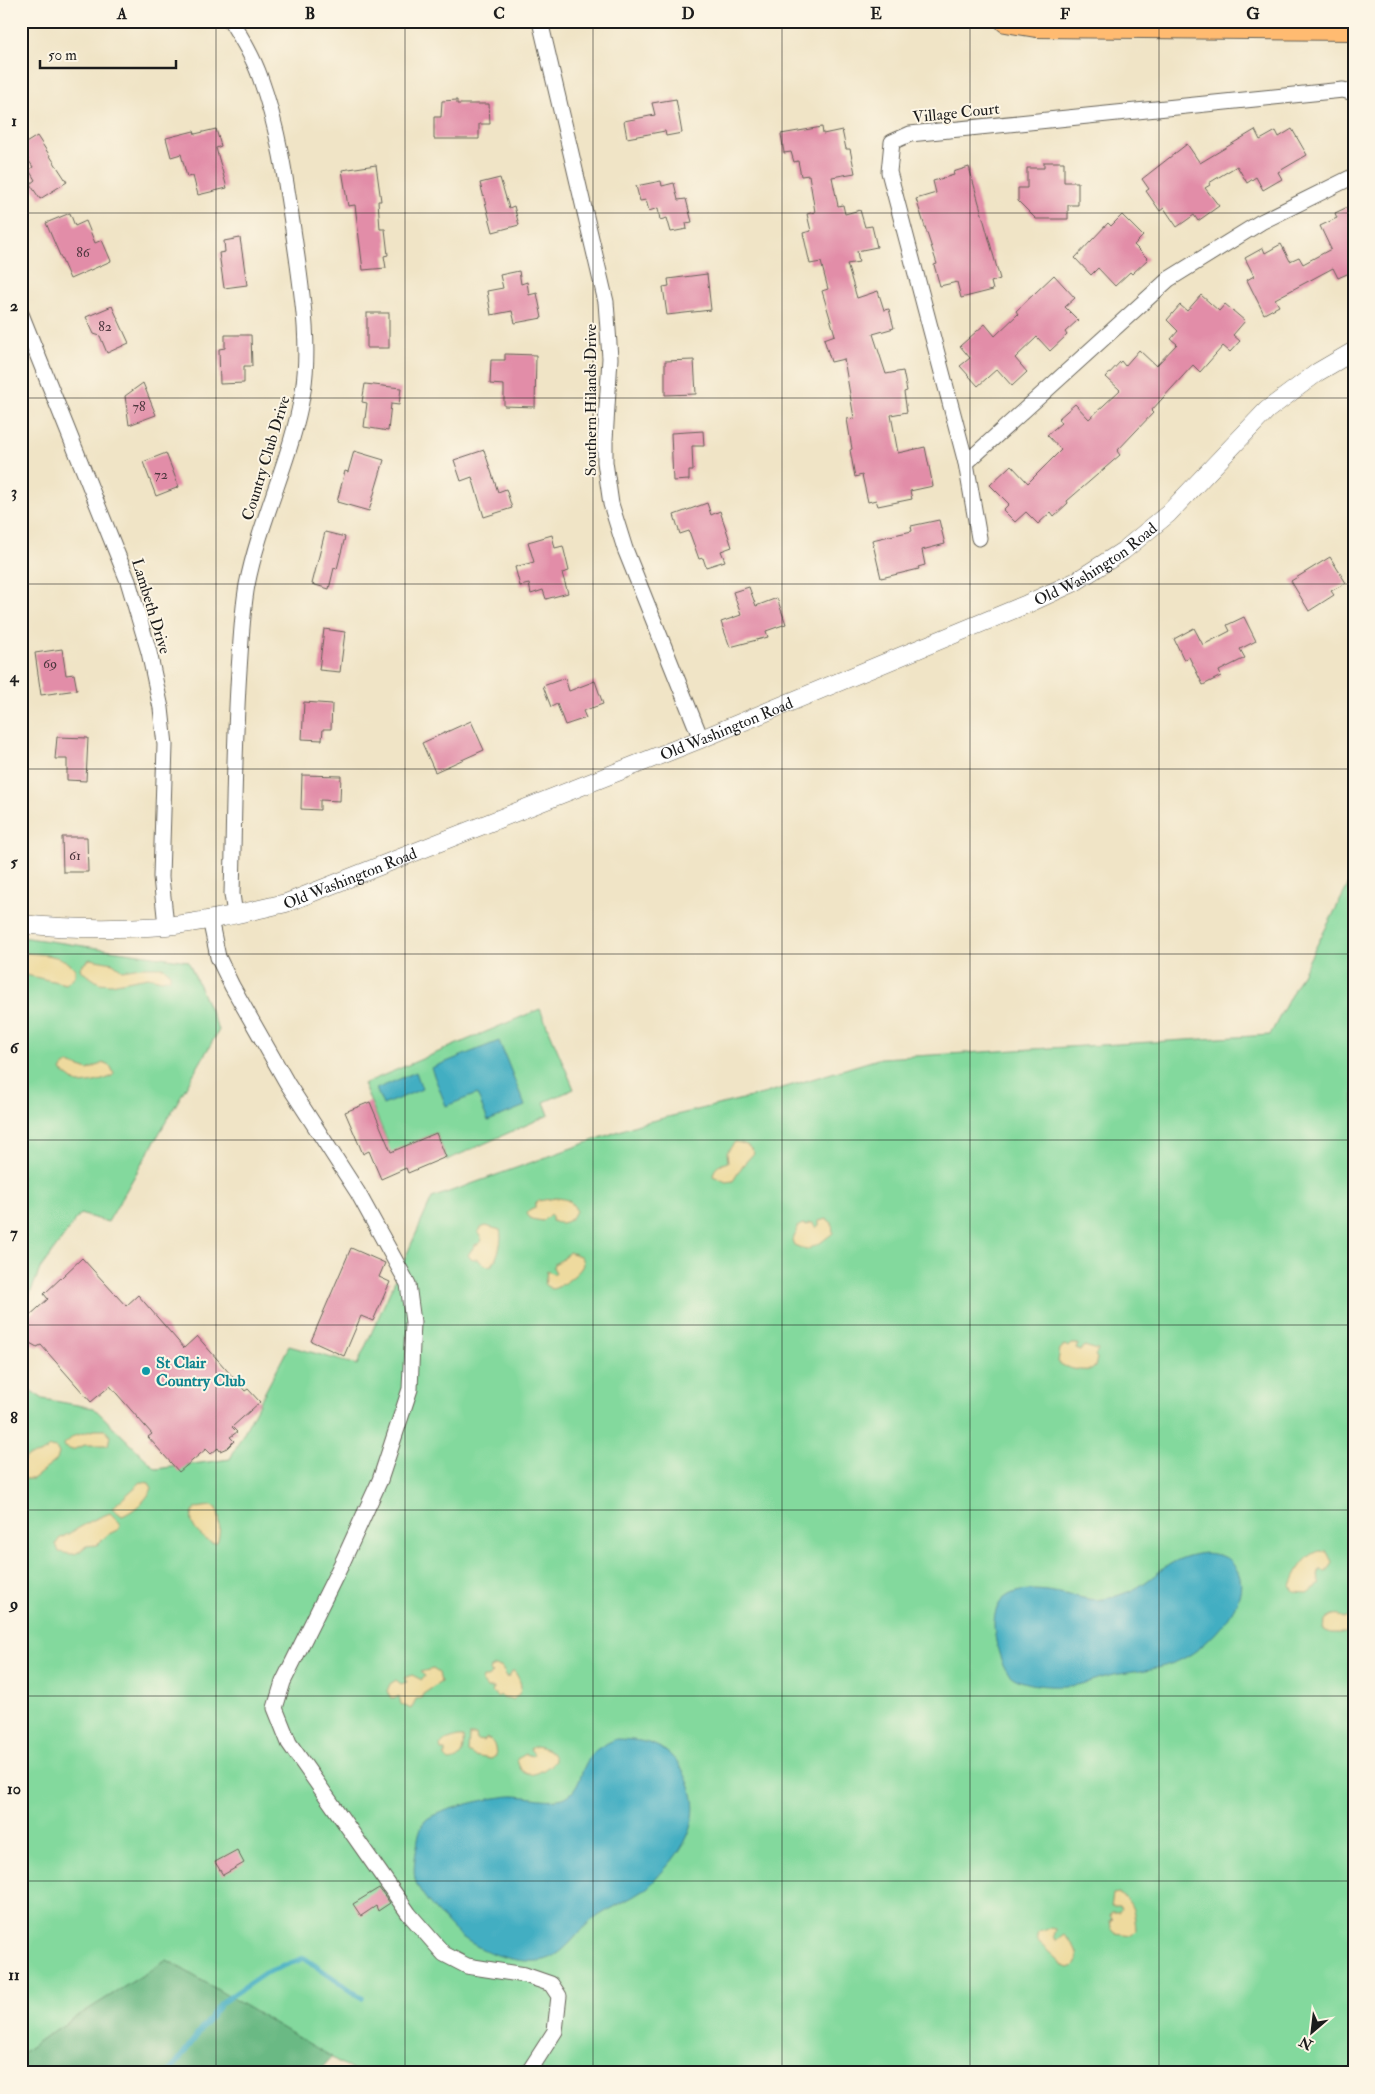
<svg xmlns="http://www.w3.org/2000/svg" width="1375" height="2094" viewBox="0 0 1375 2094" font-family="'IM FELL Double Pica',serif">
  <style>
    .green { fill: #83d99d; stroke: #507a5c }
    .forest { fill: #6ab984; stroke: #436a50 }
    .sand { fill: #eeda9e; stroke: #857b5d }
    .water { fill: #43aec2; stroke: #30656f }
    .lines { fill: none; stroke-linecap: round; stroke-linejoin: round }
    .stream { stroke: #43aec2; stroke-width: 5.5 }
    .building { fill: #e28da8 }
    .minor-casing { stroke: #666258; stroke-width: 17 }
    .tertiary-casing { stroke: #666258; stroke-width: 19 }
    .primary-casing { stroke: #666258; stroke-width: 24 }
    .minor { stroke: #fff; stroke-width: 15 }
    .tertiary { stroke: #fff; stroke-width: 18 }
    .primary { stroke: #ffbb71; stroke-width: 22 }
    .grid { fill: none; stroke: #1c1c1c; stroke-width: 1; stroke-opacity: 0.55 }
    .culture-dot { fill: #0f9aa8; stroke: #fcf5e5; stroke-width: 2 }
    .labels { text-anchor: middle; stroke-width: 4; stroke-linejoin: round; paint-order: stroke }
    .number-label { font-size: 14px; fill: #4e383f }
    .street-label { font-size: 16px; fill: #1c1c1c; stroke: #fcf5e5 }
    .culture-label { font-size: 16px; font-weight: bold; fill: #0d838f; stroke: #fcf5e5; text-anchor: start }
    .neatline { fill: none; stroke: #1c1c1c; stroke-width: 2 }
    .grid-label { font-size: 16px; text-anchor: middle; font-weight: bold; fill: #1c1c1c }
  </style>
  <rect width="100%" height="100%" fill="#fcf5e5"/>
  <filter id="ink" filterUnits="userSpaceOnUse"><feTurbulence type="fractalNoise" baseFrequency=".02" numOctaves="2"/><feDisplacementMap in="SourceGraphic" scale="10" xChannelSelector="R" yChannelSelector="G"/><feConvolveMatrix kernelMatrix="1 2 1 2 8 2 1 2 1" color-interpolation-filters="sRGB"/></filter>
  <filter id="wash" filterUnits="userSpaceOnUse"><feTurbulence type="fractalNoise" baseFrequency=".0096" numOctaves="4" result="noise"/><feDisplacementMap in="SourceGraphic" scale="20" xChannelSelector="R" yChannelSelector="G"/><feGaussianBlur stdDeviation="1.12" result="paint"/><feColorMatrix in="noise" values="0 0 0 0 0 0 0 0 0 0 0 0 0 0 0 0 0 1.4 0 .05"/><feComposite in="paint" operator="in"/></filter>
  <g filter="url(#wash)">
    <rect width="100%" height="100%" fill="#f0e4c6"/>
    <g class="green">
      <path d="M1354 874V2073H357L167 1960 46 2036 21 2054V1384L43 1399 94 1408 156 1469 230 1459 289 1346 357 1365 432 1198 639 1124 763 1094 881 1058 1270 1035Z"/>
      <path d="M21 937 188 961 219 1030 108 1222 80 1214 40 1269 26 1304 21 1307Z"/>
      <path d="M540 1009 574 1089 544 1102 549 1115 447 1160 436 1133 399 1149 389 1161 383 1145 388 1143 363 1084Z"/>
    </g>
    <path class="forest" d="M167 1960 332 2057 317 2073H21V2054L46 2036Z"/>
    <g class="sand">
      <path d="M21 953C40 954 63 954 75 969V976L66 984 26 975 21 972Z"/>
      <path d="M90 959 113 963 122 970 141 967H163L170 973V978L162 980 148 977 111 984 99 983 81 971 80 967Z"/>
      <path d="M68 1063 88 1070 103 1063 111 1067 114 1074C110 1080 86 1084 78 1084L61 1071 63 1067Z"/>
      <path d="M735 1142C744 1143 749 1145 754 1153L743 1165 733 1181 726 1182 713 1176C714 1167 719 1165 728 1162L727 1152Z"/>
      <path d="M556 1198C567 1199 571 1200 576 1210 573 1221 562 1226 552 1221V1216L550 1214 543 1221 531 1219 527 1214 529 1211 535 1208V1204L538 1201Z"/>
      <path d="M827 1219 832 1223 833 1233 820 1243 806 1250 794 1245 792 1240 797 1232V1227L803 1224 808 1225 809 1223H813L816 1228 819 1225V1221Z"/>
      <path d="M486 1226 500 1230C503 1239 498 1257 492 1265 483 1267 483 1263 477 1259L472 1260 468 1255 475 1245 480 1243 482 1240 478 1233 481 1228Z"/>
      <path d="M569 1252 580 1256C582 1259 584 1263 582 1267 578 1274 560 1288 552 1289L545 1284 547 1271 554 1274 556 1273 553 1267 554 1264 563 1259Z"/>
      <path d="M1071 1344H1078L1076 1349 1081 1351 1084 1346 1098 1350 1095 1356 1097 1358 1095 1367 1091 1370C1081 1371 1065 1369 1058 1362L1060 1349 1065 1345 1068 1347Z"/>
      <path d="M94 1430H105L110 1436 108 1445H85L72 1450 65 1447 64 1444 74 1436Z"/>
      <path d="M50 1447 56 1448 59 1453 57 1460 33 1479H21C21 1444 33 1464 50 1447Z"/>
      <path d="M141 1482 149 1483 152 1488C148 1499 133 1512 122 1516L112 1508Z"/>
      <path d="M211 1506 217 1508C220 1517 221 1533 217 1542L212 1543C199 1536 184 1522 196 1508Z"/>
      <path d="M110 1513 120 1523 119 1529 107 1535 97 1545 86 1546C75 1556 74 1555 59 1552L56 1544 59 1539 93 1520Z"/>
      <path d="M1320 1551 1327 1552 1332 1562 1326 1571 1320 1570 1318 1576 1320 1584 1307 1593 1294 1592 1291 1586C1295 1573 1306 1554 1320 1551Z"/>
      <path d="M1354 1614V1633H1331L1324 1630 1325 1621C1332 1615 1336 1614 1344 1618Z"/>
      <path d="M495 1666 501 1667 508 1678 512 1671H514C522 1682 525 1692 512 1700L503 1698 500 1695 498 1697 492 1692 494 1688H487L482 1682 483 1678H487L492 1673 490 1671 491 1668Z"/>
      <path d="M433 1669 439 1673 441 1682 423 1694 421 1698 416 1699 411 1709 401 1704 399 1696 394 1699 391 1698 387 1691 390 1684 396 1680 401 1684 407 1682 404 1678 412 1675 422 1680 425 1676 420 1672Z"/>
      <path d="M469 1735H476L477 1740 484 1741 486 1738C495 1741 495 1747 496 1756L491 1759 474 1756 468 1752Z"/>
      <path d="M458 1737H463C464 1748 463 1760 449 1761L445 1757V1750H441L440 1746 445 1741Z"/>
      <path d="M535 1746C544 1747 555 1751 555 1761 541 1774 522 1784 517 1759L526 1754 532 1756 534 1754 530 1749Z"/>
      <path d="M1119 1894C1134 1901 1135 1916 1136 1931L1132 1935 1115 1933 1111 1928 1110 1920 1113 1919 1110 1916 1111 1912H1119L1121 1909 1119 1906H1111L1113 1895Z"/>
      <path d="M1049 1928 1055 1929 1053 1937 1055 1941 1064 1934C1072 1942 1083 1955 1074 1966L1069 1968 1064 1966 1037 1941 1039 1931Z"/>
    </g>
    <g class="water">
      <path d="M499 1041 525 1106 488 1121 477 1094 446 1106 431 1068Z"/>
      <path d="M416 1072 422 1089 383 1105 376 1089Z"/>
      <path d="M1205 1553C1223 1555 1229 1556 1238 1572 1252 1601 1210 1643 1188 1656 1163 1671 1131 1671 1104 1677 1092 1680 1080 1686 1067 1686 1053 1687 1020 1686 1009 1674 1000 1665 994 1637 994 1624 995 1573 1057 1593 1088 1599 1099 1601 1112 1598 1122 1594 1155 1584 1162 1557 1205 1553Z"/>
      <path d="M616 1739C647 1740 669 1744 685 1775 704 1812 690 1842 663 1871 658 1876 653 1883 647 1888 630 1900 609 1908 592 1920 576 1933 565 1955 544 1960 516 1966 472 1949 453 1929 443 1918 418 1894 415 1879 413 1869 415 1857 417 1847 418 1838 419 1829 425 1821 434 1810 500 1795 515 1796 530 1797 549 1802 563 1798 581 1791 579 1773 588 1760 594 1749 605 1744 616 1739Z"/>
    </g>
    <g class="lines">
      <path class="stream" d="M169 2073 221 2003 265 1973 304 1958 362 1998"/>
    </g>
    <g id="blocks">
      <g class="building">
        <path d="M676 99 682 133 666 136 665 131 627 138 624 121 655 115 652 103Z"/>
        <path d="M457 100V104H489L490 124H479V139H434V117H441L442 101Z"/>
        <path d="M822 127 823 134 842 130 846 149H850L855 173 832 177 838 206 843 205 845 214 860 210 865 227 872 226 877 247 857 251 859 262 847 264 857 298 878 291 884 310 889 309 894 328 873 334 886 374 903 371 907 391 904 392 907 412 891 415 898 453 925 447 933 486 910 491 912 499 878 506 876 500 868 502 862 475 855 477 850 450 852 449 847 419 854 418 844 359 831 362 824 339 835 335 822 291 828 289 821 262 810 264 803 233 811 231 807 214 815 212 809 175 801 176 798 161 794 162 791 152 784 153 781 134Z"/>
        <path d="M216 129 221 146 216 148 227 188 198 195 193 176 187 177 181 154 171 157 166 138 194 131 195 134Z"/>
        <path d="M1292 129 1307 155 1278 172 1282 179 1263 190 1256 177 1247 183 1237 166 1209 183 1210 185 1205 188 1219 206 1198 221 1194 215 1177 227 1164 208 1160 211 1146 191 1149 189 1142 179 1187 144 1200 163 1255 130 1260 140 1276 131 1279 137Z"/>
        <path d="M37 136 67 182 40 199 30 184 35 180 29 170 33 167 21 149V146Z"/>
        <path d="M1044 162H1064V182H1078V205H1068V219H1036L1018 201V188H1027V168H1044Z"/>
        <path d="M376 165 381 201H378L380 229H385L388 255 384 256 386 268 363 270 355 205 348 206 342 170Z"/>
        <path d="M969 167 1000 279 991 282 993 290 961 298 957 282 940 286 934 265 937 264 916 199 936 193 933 181 954 175 953 172Z"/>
        <path d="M500 178 509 208 514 206 519 225 493 232 480 183Z"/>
        <path d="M661 181 662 186 674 183 678 200 686 199 692 222 686 223 687 229 671 232 667 218 660 220 658 208 649 211 646 200 640 201 636 186Z"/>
        <path d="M1354 204V271L1338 278 1333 268 1275 299 1279 306 1264 314 1247 280 1254 276 1245 258 1263 248 1265 253 1281 244 1290 261 1299 257 1303 264 1331 249 1320 226 1337 218 1335 213Z"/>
        <path d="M70 213 75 226 86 221 95 243 102 240 111 261 70 279 46 223Z"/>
        <path d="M1122 215 1143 236 1134 245 1148 259 1132 274 1130 272 1115 286 1098 268 1091 275 1075 258 1108 223 1111 226Z"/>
        <path d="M240 238 247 285 224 288 219 253 225 252 224 241Z"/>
        <path d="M519 271 521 284 527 282 529 295 537 293 542 318 515 323 512 311 491 315 487 291 503 288 500 275Z"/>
        <path d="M707 274 711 310 667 315 663 287 669 286 668 279Z"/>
        <path d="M1054 275 1075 298 1065 307 1078 320 1065 332 1067 335 1050 351 1037 337 1015 358 1027 372 1012 386 997 369 978 386 960 366 970 358 960 346 985 324 995 336 1018 314 1016 311Z"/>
        <path d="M1201 295 1219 311 1225 304 1245 321 1233 335 1240 341 1230 352 1223 346 1200 372 1193 365 1151 411 1153 413 1117 451 1120 455 1067 501 1068 503 1054 516 1051 512 1038 524 1026 512 1015 522 1003 510 1009 504 990 485 1011 465 1028 483 1061 450 1047 435 1061 423 1058 419 1075 404 1089 419 1120 390 1106 377 1121 361 1125 366 1139 350 1156 366 1177 344 1171 339 1178 331 1167 320 1180 305 1187 311Z"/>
        <path d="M112 306 129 343 107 353 100 336 94 334 86 317Z"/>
        <rect x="367" y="313" width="22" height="35"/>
        <path d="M225 335H251L252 366H244V383L220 384 219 349 225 348Z"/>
        <path d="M505 354 536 355 535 407 504 406V385L490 384 491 360H505Z"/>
        <path d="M694 360 696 394 665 395V361Z"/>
        <path d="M143 383 156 415 129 425 125 396Z"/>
        <path d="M365 384 401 388 399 405 391 404 388 431 364 427 367 403 362 402Z"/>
        <path d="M703 431 704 446H692L693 471H689V480L673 481 671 433Z"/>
        <path d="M484 450 498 492 506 489 512 508 484 517 472 477 461 481 454 460Z"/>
        <path d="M354 451 384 460 369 511 337 502 345 471 348 472Z"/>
        <path d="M166 453 179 487 156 496 143 462Z"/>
        <path d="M707 503 711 515 720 511 732 547 721 551 725 561 706 567 703 558 699 559 689 531 680 534 674 515Z"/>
        <path d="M939 520 945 544 922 550 925 565 918 567 919 569 881 578 872 540 912 531 911 526Z"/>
        <path d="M325 532 345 537 337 569 334 568 329 589 312 584Z"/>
        <path d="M552 535 555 548 563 546 569 571 562 573 568 593 546 599 543 590 531 594 529 584 520 586 515 567 534 562 528 542Z"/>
        <path d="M1330 557 1346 583 1331 591 1334 595 1309 611 1291 581Z"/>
        <path d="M749 587 756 606 777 598 786 624 766 631 768 637 730 647 721 622 741 615 733 592Z"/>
        <path d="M1244 617 1256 641 1240 649 1245 658 1219 671 1221 676 1203 685 1189 657 1184 660 1174 639 1194 628 1203 645 1230 631 1227 625Z"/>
        <path d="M324 629 345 632 340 672 319 670Z"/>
        <path d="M62 649 66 675 74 674 77 690 41 695 35 653Z"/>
        <path d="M565 678 569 691 595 681 603 704 583 711 586 718 565 725 557 704 551 707 543 686Z"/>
        <path d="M304 702 332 704 331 729H323L322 740 302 739Z"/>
        <path d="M471 721 484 750 435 772 422 743Z"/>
        <path d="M57 737 88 738 86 781 67 780V759H55Z"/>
        <path d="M302 775 341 776 340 801 320 800V810L301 809Z"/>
        <path d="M62 837H87L88 872H63Z"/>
        <path d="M370 1102 391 1152 436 1133 446 1157 408 1173 406 1168 381 1179 369 1151 363 1154 345 1112Z"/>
        <path d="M351 1248 385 1263 379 1277 390 1282 373 1321 361 1316 344 1356 311 1341Z"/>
        <path d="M82 1258 126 1306 138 1295 184 1348 197 1336 245 1391 248 1389 260 1402 232 1427 237 1432 230 1437 234 1441 227 1448 220 1451 218 1448 211 1454 206 1449 179 1472 148 1437 152 1434 110 1386 91 1402 41 1345 37 1347 26 1341 21 1329 28 1317 48 1299 44 1294Z"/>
        <path d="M237 1850 244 1863 223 1875 215 1862Z"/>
        <path d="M379 1888 390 1903 378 1911 376 1906 361 1916 353 1904Z"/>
      </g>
    </g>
  </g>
  <g filter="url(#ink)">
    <use href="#blocks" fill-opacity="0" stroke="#666258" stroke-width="1"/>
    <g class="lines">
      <g class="minor-casing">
        <g id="minor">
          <path d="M231 21C242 39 253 57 260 77 281 135 288 196 297 257 303 301 310 347 303 391 292 458 260 519 247 585 242 613 241 642 239 670 234 745 234 820 232 894L235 915"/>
          <path d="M540 21 606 302 610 358 605 440V462L611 504 625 549 701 739"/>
          <path d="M21 314 128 581 149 652 161 708 165 745 161 877 166 926"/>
          <path d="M966 463 1169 279 1261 222 1354 176"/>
          <path d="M979 538 966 463 889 172 892 142 910 134 1343 90 1354 93"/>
          <path d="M210 919 218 957 232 986 287 1083 358 1193 408 1284 413 1322 410 1389 380 1480 343 1561 283 1682 275 1708 289 1743 409 1914 444 1954 467 1966 525 1975 551 1984 559 1996 555 2031 528 2073"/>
        </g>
      </g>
      <g class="tertiary-casing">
        <g id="tertiary">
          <path id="s1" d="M21 924C67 929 120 929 166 926 206 922 247 912 286 903L701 739 1027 604 1075 582 1123 551 1168 514 1267 410 1318 372 1354 351"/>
        </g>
      </g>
      <g class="primary-casing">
        <path id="primary" d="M1006 21 1036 26 1354 29"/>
      </g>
      <use href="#minor" class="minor"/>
      <use href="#tertiary" class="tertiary"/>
      <use href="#primary" class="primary"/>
    </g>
  </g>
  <path class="grid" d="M216 21V2073M405 21V2073M593 21V2073M782 21V2073M970 21V2073M1159 21V2073M21 213H1354M21 398H1354M21 584H1354M21 769H1354M21 954H1354M21 1140H1354M21 1325H1354M21 1510H1354M21 1696H1354M21 1881H1354"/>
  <circle class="culture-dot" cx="146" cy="1371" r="5"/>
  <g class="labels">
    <g class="number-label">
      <text x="83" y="257">86</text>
      <text x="105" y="331">82</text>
      <text x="139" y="411">78</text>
      <text x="161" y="479">72</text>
      <text x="50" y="668">69</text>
      <text x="75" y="860">61</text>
    </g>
    <g class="street-label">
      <text transform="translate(956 112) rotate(-6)" y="6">Village Court</text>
      <text transform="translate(590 400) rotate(-90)" y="6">Southern Hilands Drive</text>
      <text transform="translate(265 458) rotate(-73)" y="6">Country Club Drive</text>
      <text dy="6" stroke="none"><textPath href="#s1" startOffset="1146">Old Washington Road</textPath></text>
      <text transform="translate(152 606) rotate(73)" y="6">Lambeth Drive</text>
      <text dy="6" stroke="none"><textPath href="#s1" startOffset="741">Old Washington Road</textPath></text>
      <text dy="6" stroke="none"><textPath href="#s1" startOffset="336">Old Washington Road</textPath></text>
    </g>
    <g class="culture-label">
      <text x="156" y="1368">St Clair<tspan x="156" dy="18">Country Club</tspan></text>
    </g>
  </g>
  <rect width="1375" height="2094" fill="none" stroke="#fcf5e5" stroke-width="55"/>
  <g transform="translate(1312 2032) rotate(208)" stroke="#fcf5e5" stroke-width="4" paint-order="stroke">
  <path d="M0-4L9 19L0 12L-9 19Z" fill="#1c1c1c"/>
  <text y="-8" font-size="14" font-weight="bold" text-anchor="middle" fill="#1c1c1c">N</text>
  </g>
  <path d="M40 60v8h136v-8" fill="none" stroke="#1c1c1c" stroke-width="2.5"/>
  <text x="48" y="60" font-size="15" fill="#1c1c1c" stroke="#fcf5e5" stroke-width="4" paint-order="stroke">50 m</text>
  <rect x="28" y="28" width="1320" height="2038" class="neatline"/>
  <g class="grid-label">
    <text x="122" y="19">A</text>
    <text x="310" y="19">B</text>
    <text x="499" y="19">C</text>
    <text x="688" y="19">D</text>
    <text x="876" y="19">E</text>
    <text x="1065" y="19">F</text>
    <text x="1253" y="19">G</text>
    <text x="14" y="126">1</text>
    <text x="14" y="311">2</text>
    <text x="14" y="497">3</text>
    <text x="14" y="682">4</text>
    <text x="14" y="867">5</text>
    <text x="14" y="1053">6</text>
    <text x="14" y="1238">7</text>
    <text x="14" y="1423">8</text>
    <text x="14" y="1609">9</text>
    <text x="14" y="1794">10</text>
    <text x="14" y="1980">11</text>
  </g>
</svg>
